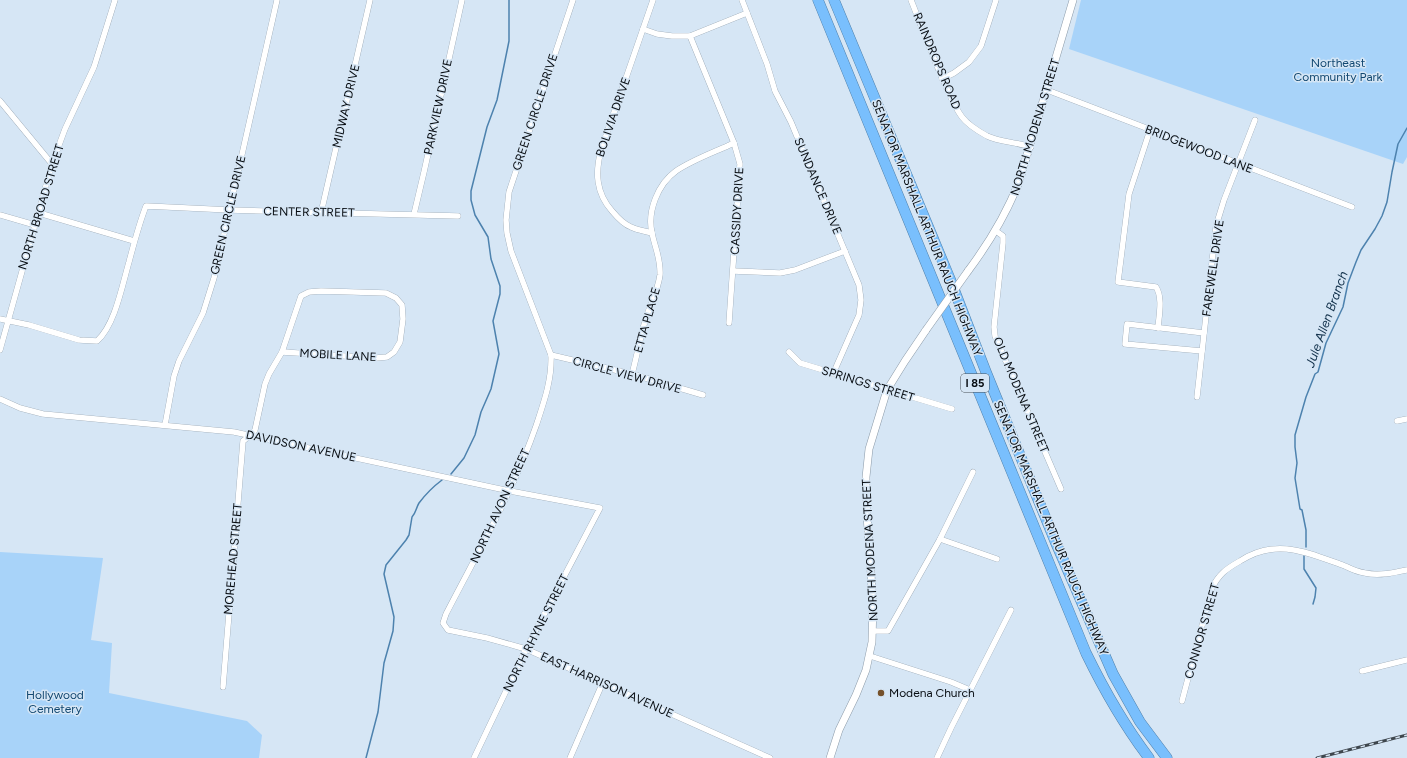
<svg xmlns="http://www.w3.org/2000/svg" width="1407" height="758" viewBox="0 0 1407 758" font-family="Figtree,sans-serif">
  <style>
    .green { fill: #a8d3f9 }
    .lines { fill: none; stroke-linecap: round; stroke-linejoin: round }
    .stream { stroke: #4d82ae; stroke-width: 1.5 }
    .minor-casing { stroke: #8c9ba9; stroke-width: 6 }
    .tertiary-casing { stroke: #8c9ba9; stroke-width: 8 }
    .motorway-casing { stroke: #5180aa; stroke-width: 11 }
    .minor { stroke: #fff; stroke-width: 5.5 }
    .tertiary { stroke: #fff; stroke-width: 7 }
    .motorway { stroke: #79bffd; stroke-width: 10 }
    .rail-casing { stroke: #3e464d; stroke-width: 3 }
    .rail { stroke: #d6e6f5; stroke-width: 1.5; stroke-dasharray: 4.5; stroke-linecap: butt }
    .tertiary-bridge-casing { stroke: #8c9ba9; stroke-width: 8; stroke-linecap: butt }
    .tertiary-bridge { stroke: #fff; stroke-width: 7 }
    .poi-dot { fill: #75512b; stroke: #d6e6f5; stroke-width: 1.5 }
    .labels { text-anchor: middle; stroke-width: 3; stroke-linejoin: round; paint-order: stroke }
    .shield { fill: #d6e6f5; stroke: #454d55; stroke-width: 1 }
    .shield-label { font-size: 11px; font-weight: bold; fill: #070c11 }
    .street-label { font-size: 12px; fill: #070c11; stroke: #d6e6f5 }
    .park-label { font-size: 12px; fill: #124871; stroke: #d6e6f5 }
    .poi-label { font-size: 12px; fill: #070c11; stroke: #d6e6f5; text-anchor: start }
    .water-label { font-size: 13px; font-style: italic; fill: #13324c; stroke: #d6e6f5 }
  </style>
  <rect width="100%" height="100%" fill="#d6e6f5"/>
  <g class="green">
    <path d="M1081 0H1407V157L1403 164 1069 49Z"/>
    <path d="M0 552 103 558 91 640 112 643 109 693 247 721 262 735 259 758H0Z"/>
  </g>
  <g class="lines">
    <g class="stream">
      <path d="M451 474 464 458 475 435 481 412 491 389 499 354 493 321 500 294V286L491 259 488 237 475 215 471 200V191L487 127 497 100 509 41V0"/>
      <path d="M1306 547V530L1302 510 1300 509 1295 478 1297 463 1295 447V435L1306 397 1315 374 1318 372 1326 343 1343 307 1348 283 1356 262 1361 250 1375 229 1382 216 1387 202 1392 172 1398 144 1407 128"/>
      <path d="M1304 556V569L1316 588 1315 597 1313 604"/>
      <path d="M366 758 378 712 384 663 393 631 394 617 384 574 386 565 406 540 409 535 412 517C416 513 416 508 419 503 425 495 434 486 442 480"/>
    </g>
    <g class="minor-casing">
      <g id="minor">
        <path d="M573 0 509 192 506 220 507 233 511 251 551 355C552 380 544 402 536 426 513 492 478 552 446 614L443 623 448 630 487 638 526 649 770 758"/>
        <path d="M742 0 767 64 775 91 791 122 859 285 861 300 859 315 833 374"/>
        <path d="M911 0C923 30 934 61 948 91 952 100 956 109 962 117 968 125 978 131 987 136 1000 142 1016 142 1031 147"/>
        <path d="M643 29 657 34 672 36H690L747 13"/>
        <path d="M690 36 734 143 740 164 729 323"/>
        <path d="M942 79 954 73 969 62 981 46 996 0"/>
        <path d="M1047 90 1352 207"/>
        <path d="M0 101 52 164"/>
        <path d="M1150 130 1129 194 1118 282 1156 287C1163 298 1159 315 1158 328"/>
        <path d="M39 213 134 241"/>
        <path d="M321 213 370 0"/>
        <path d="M414 214 424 172 462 0"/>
        <path d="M0 215 35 225"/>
        <path d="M996 231 1003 236V243L994 327 995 336 1061 489"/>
        <path d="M652 233C645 231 637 230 631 227 623 224 617 217 612 211 596 193 595 173 601 150L653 0"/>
        <path d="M733 271 780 273 795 270 845 251"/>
        <path d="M321 291 386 293 396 298 402 305 403 319 400 342 394 352 387 357 376 358 282 352 301 296 309 292Z"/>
        <path d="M0 319 29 325 79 340 97 341C115 325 122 286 129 262 134 243 139 224 146 206L230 210 458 216"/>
        <path d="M0 350 52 164 65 129 94 67 115 0"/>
        <path d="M1202 351 1125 344 1127 324 1204 333"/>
        <path d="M789 352 800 363 952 409"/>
        <path d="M551 355 632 374 703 395"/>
        <path d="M632 374C637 356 640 337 646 318 651 303 658 290 660 275 661 259 655 248 652 233 647 211 658 184 676 171 694 159 715 152 734 143"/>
        <path d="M1197 397 1216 226 1224 200 1255 120"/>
        <path d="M0 399 20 408 43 414 234 432 510 491 600 508 526 649 474 758"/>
        <path d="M1397 421 1407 419"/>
        <path d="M165 425 174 376 179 361 203 313 214 278 277 0"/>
        <path d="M940 539 997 559"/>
        <path d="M873 631H888L940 539 973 472"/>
        <path d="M870 656 951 682 970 690"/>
        <path d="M1362 671 1407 660"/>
        <path d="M223 687 243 441 251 435 255 430 265 384 269 374 282 352"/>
        <path d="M1182 701 1212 588C1219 574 1226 569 1240 561 1277 537 1308 553 1345 566 1351 569 1358 572 1365 573 1379 576 1393 573 1407 570"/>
        <path d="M570 758 603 682"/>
        <path d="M937 758 951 728 1011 610"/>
      </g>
    </g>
    <g class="tertiary-casing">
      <g id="tertiary">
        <path d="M968 271C989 243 1006 215 1019 182L1073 0"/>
        <path d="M830 758 839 730 856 695 866 670 872 642 873 603 866 501V477L869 449 887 390 905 361 926 330"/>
      </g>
    </g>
    <g class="motorway-casing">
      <g id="motorway">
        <path d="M818 0 1086 653C1104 690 1124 725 1149 758"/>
        <path d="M834 0 950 279 986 372 1055 541 1113 674 1140 722 1167 758"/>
      </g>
    </g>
    <use href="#minor" class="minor"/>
    <use href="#tertiary" class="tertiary"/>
    <use href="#motorway" class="motorway"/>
    <g class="rail-casing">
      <path id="rail" d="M1317 758 1407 735"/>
    </g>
    <use href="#rail" class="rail"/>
    <g class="tertiary-bridge-casing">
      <path id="tertiary-bridge" d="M926 330 968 271"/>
    </g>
    <use href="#tertiary-bridge" class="tertiary-bridge"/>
  </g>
  <circle class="poi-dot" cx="881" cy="693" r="4"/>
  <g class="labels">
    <rect class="shield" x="961" y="374" width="28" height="18" rx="3"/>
    <g class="shield-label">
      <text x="975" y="387">I 85</text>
    </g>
    <g class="street-label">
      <text transform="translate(937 61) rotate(67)" y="4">RAINDROPS ROAD</text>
      <text transform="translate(346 106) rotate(-77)" y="4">MIDWAY DRIVE</text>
      <text transform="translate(438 107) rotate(-78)" y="4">PARKVIEW DRIVE</text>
      <text transform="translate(535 112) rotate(-72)" y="4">GREEN CIRCLE DRIVE</text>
      <text transform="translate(613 117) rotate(-71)" y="4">BOLIVIA DRIVE</text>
      <text transform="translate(1035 127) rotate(-73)" y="4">NORTH MODENA STREET</text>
      <text transform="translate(1199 149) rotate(21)" y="4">BRIDGEWOOD LANE</text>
      <text transform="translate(818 186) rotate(67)" y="4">SUNDANCE DRIVE</text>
      <text transform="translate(41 207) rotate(-73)" y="4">NORTH BROAD STREET</text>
      <text transform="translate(737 211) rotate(-87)" y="4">CASSIDY DRIVE</text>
      <text transform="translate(309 212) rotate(1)" y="4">CENTER STREET</text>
      <text transform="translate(228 215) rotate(-77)" y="4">GREEN CIRCLE DRIVE</text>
      <text transform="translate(927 228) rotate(68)" y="4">SENATOR MARSHALL ARTHUR RAUCH HIGHWAY</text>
      <text transform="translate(1213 268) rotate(-82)" y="4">FAREWELL DRIVE</text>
      <text transform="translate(647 320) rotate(-74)" y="4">ETTA PLACE</text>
      <text transform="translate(338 355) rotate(3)" y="4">MOBILE LANE</text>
      <text transform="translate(627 375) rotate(15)" y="4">CIRCLE VIEW DRIVE</text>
      <text transform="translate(868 384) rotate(17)" y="4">SPRINGS STREET</text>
      <text transform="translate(1021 395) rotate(67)" y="4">OLD MODENA STREET</text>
      <text transform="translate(301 446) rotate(12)" y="4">DAVIDSON AVENUE</text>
      <text transform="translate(500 506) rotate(-65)" y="4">NORTH AVON STREET</text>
      <text transform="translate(1051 528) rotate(67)" y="4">SENATOR MARSHALL ARTHUR RAUCH HIGHWAY</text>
      <text transform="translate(870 550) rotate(-93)" y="4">NORTH MODENA STREET</text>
      <text transform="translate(233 559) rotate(-85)" y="4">MOREHEAD STREET</text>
      <text transform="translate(1202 631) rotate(-74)" y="4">CONNOR STREET</text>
      <text transform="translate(536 633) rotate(-63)" y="4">NORTH RHYNE STREET</text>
      <text transform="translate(607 685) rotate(24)" y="4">EAST HARRISON AVENUE</text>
    </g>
    <g class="park-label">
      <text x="1338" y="67">Northeast<tspan x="1338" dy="14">Community Park</tspan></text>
      <text x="55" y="699">Hollywood<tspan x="55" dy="14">Cemetery</tspan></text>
    </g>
    <g class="poi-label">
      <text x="889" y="697">Modena Church</text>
    </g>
    <g class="water-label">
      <text transform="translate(1326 319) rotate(-70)" y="5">Jule Allen Branch</text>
    </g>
  </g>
</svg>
